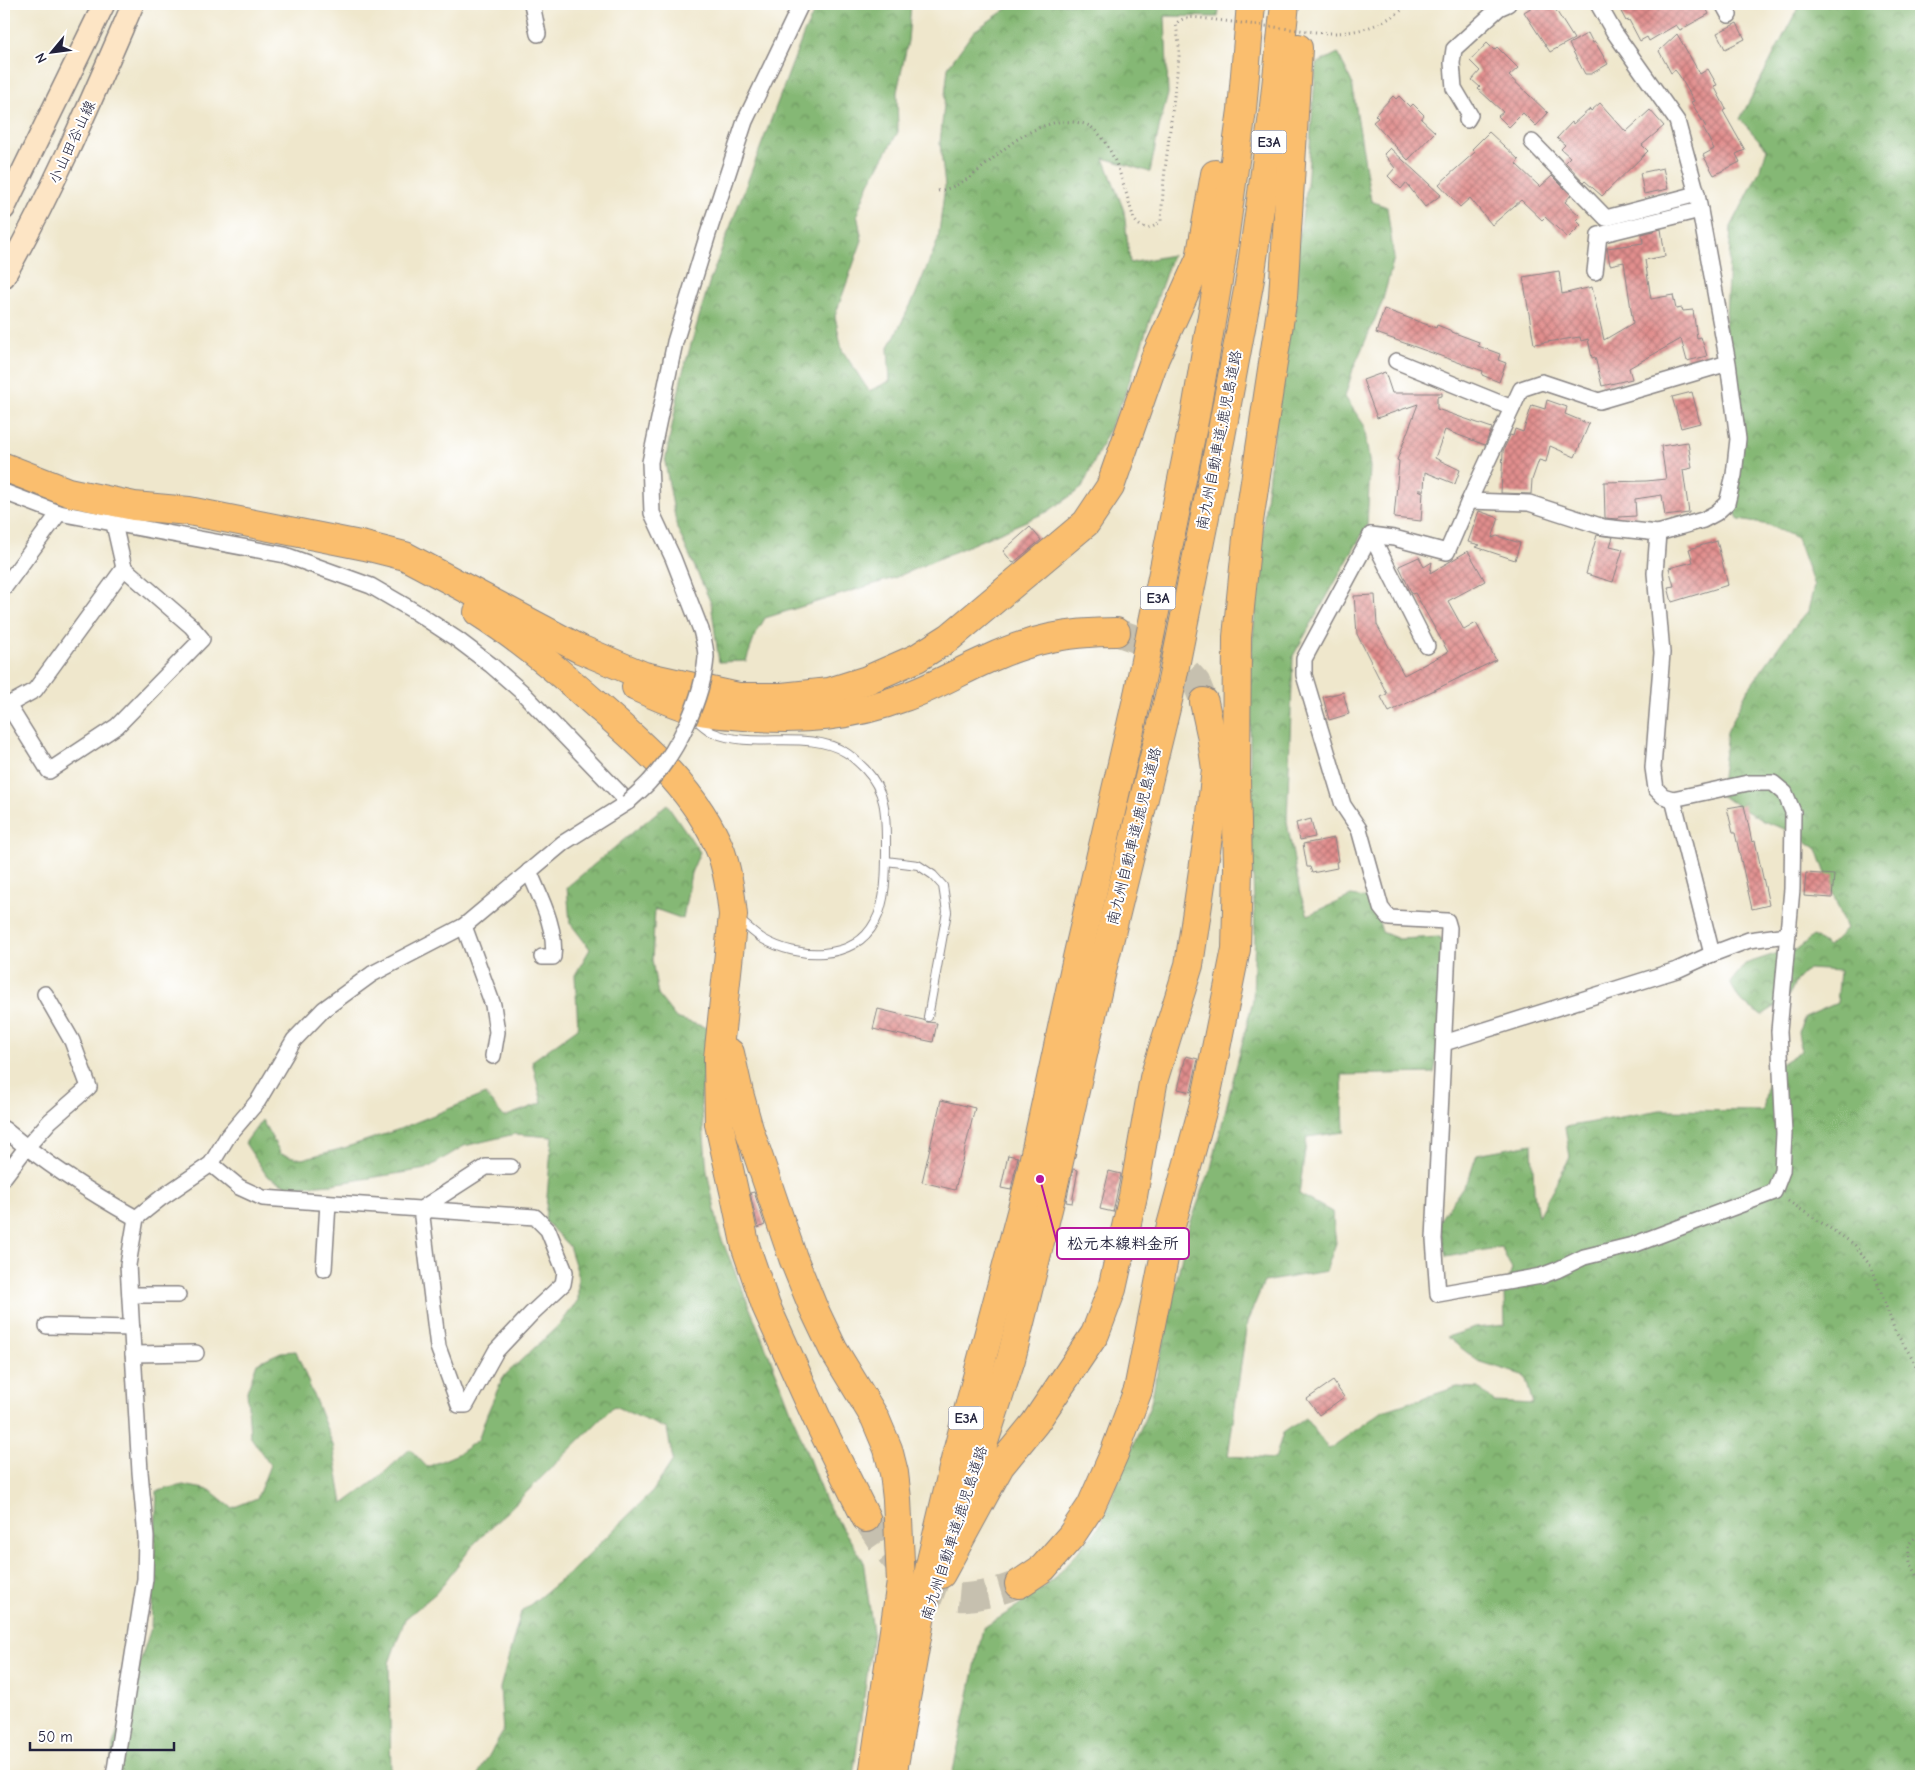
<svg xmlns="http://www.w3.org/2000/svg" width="1925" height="1780" viewBox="0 0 1925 1780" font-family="'Comic Neue','Klee One',sans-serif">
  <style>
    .forest { fill: url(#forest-crowns); stroke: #546d58 }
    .building { fill: url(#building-cross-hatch) }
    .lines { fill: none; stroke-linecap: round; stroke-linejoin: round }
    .highway-tunnel { stroke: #c6c0af; stroke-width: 28; stroke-dasharray: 28 14; stroke-linecap: butt }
    .lane-casing { stroke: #888484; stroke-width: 10 }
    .street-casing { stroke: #888484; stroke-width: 18 }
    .secondary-casing { stroke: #888484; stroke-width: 24 }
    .highway-casing { stroke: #888484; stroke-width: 30 }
    .path { stroke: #888484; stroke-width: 3; stroke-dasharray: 1 4; stroke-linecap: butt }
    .lane { stroke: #fff; stroke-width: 8 }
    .street { stroke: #fff; stroke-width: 15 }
    .secondary { stroke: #fde5c5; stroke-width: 21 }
    .highway { stroke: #fabe6e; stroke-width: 28 }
    .street-bridge-casing { stroke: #888484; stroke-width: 18; stroke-linecap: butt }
    .path-bridge { stroke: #888484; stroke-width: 3; stroke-dasharray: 1 4; stroke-linecap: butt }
    .street-bridge { stroke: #fff; stroke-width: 15 }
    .labels { text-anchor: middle; stroke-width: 4; stroke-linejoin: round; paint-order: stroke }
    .shield { fill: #fff; stroke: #646476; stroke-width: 1 }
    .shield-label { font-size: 14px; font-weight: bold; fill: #22223b }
    .street-label { font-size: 15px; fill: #22223b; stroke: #fff }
    .leader { fill: none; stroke: #b5179e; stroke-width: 2 }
    .callout-dot { fill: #b5179e; stroke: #fff; stroke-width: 2 }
    .callout { fill: #fff; stroke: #b5179e; stroke-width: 2 }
    .callout-label { font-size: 16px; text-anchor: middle; font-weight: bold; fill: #22223b }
  </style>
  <defs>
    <pattern id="forest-crowns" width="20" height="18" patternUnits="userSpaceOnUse" patternTransform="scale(1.25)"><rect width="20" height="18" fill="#85b874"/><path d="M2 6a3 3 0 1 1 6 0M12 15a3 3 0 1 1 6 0" fill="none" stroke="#6c9560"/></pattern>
    <pattern id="building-cross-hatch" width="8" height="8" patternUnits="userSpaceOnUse" patternTransform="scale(1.25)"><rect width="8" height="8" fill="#e18e8d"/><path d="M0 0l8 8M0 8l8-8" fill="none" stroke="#b67474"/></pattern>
  </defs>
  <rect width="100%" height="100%" fill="#fff"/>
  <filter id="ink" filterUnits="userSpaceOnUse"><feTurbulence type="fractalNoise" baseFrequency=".02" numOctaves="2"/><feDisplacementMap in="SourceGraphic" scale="10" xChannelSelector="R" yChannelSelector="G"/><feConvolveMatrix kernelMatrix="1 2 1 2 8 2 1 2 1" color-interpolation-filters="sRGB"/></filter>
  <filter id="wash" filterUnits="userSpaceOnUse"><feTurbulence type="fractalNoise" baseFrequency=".0096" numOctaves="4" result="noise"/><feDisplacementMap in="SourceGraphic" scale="20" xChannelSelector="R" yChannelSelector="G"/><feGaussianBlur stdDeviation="1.12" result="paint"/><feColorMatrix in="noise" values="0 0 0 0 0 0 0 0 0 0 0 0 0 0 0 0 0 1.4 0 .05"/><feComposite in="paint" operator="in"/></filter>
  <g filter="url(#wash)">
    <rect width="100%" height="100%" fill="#efe7cc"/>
    <g class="forest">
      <path d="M818 4H911L908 41 897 92 898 132 869 183 857 214 862 240 835 316 842 350 869 391 890 381 888 349 915 296 938 240 945 186 940 143 948 67 974 31 1014 4H1220L1218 17 1165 16 1168 94 1159 128 1150 172 1104 158 1124 211 1130 263 1172 255 1124 397 1082 488 1047 512 894 578 765 618 755 636 746 661 719 662 711 603 677 528 665 462 682 375 710 280 804 33Z"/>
      <path d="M1800 4H1921V1776H952L983 1628 1017 1607 1056 1577 1099 1527 1150 1406 1187 1232 1211 1168 1253 1000 1255 931 1250 796V667L1264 517 1291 290 1307 185 1316 64 1338 53 1352 83 1371 201 1387 207 1394 258 1382 303 1353 369 1345 397 1364 425 1370 467 1367 526 1293 656 1287 822 1300 893 1308 915 1351 896 1372 899 1382 932 1399 939 1440 937 1448 950 1439 1050 1434 1073 1342 1075 1344 1132 1307 1137 1299 1194 1332 1212 1336 1243 1326 1271 1264 1282 1247 1322 1228 1456 1275 1459 1283 1433 1305 1418 1329 1449 1383 1411 1457 1387 1479 1388 1494 1402 1533 1404 1525 1376 1478 1361 1447 1337 1475 1328 1505 1325 1504 1295 1512 1269 1501 1247 1446 1257 1439 1221 1469 1178 1477 1154 1532 1144 1534 1192 1538 1216 1570 1157 1565 1127 1660 1110 1763 1111 1768 1081 1774 1068 1801 1051 1798 1032 1805 1017 1837 1003 1840 971 1808 969 1796 981 1787 999 1762 1015 1741 1002 1730 983 1745 964 1775 954 1796 950 1813 936 1828 947 1846 929 1817 849 1793 832 1763 821 1720 795 1727 732 1747 691 1784 639 1808 611 1814 586 1797 538 1769 525 1739 520 1727 498 1741 438 1724 350 1731 227 1761 168 1767 149 1740 119Z"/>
      <path d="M667 804 700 852 691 873 683 919 655 909 652 960 658 995 676 1018 708 1028 701 1102 707 1171 720 1235 782 1387 825 1501 863 1560 873 1632 853 1776H477L503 1732 500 1688 521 1612 572 1571 653 1491 673 1460 667 1429 614 1406 474 1544 436 1593 405 1619 389 1663 391 1776H109L113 1745 151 1628 157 1491 183 1485 210 1490 232 1508 257 1498 270 1465 250 1436 247 1391 257 1363 281 1352 296 1351 333 1445 343 1504 376 1480 410 1449 427 1467 458 1454 478 1440 487 1414 503 1377 561 1323 578 1300V1274L569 1246 545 1221 552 1137 515 1134 464 1146 426 1169 332 1184 289 1187 267 1176 245 1143 262 1120 281 1154 302 1159 344 1148 397 1130 485 1094 504 1117 542 1103 532 1061 578 1028 575 975 590 949 570 923 567 887Z"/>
    </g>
    <g id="blocks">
      <g class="building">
        <path d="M1537 4H1552L1574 39 1550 52 1524 12Z"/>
        <path d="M1617 4H1704L1709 14 1680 30 1676 25 1649 41 1647 37 1640 41 1629 20 1626 21Z"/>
        <path d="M1737 23 1745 39 1725 49 1717 33Z"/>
        <path d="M1588 33 1593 43 1595 42 1608 64 1591 74H1585L1569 44Z"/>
        <path d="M1677 34 1700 74 1708 69 1717 85 1714 86 1726 109 1723 111 1745 150 1736 154 1740 162 1714 175 1703 155 1714 149 1703 128 1706 127 1691 102 1694 101 1679 75 1675 70 1671 73 1659 51Z"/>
        <path d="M1487 43 1494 50 1497 47 1518 68 1509 76 1548 113 1536 126 1523 113 1509 127 1498 116 1503 112 1478 89 1480 87 1472 80 1480 71 1470 61Z"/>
        <path d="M1393 96 1396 99 1399 96 1410 107 1413 104 1424 115 1421 119 1435 132 1408 160 1373 122 1378 118 1375 115Z"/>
        <path d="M1600 103 1626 132 1650 110 1664 126 1642 145 1648 151 1602 196 1585 181 1584 182 1565 162 1570 157 1561 149 1565 145 1557 138 1572 122 1573 124 1590 109 1591 111Z"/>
        <path d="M1489 132 1519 160 1516 164 1540 187 1552 176 1571 195 1565 202 1580 216 1576 220 1581 225 1568 238 1545 217 1542 220 1521 200 1492 225 1470 198 1460 207 1439 184 1475 152 1472 149Z"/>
        <path d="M1390 148 1416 172 1441 195 1425 207 1406 183 1401 189 1388 176 1395 168 1384 154Z"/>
        <path d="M1663 168 1668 189 1644 194 1640 173Z"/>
        <path d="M1661 229 1665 256 1645 260 1651 299 1673 295 1676 309 1682 308 1683 311 1693 310 1697 338 1701 337 1707 356 1687 361 1681 339 1629 368 1632 379 1602 386 1595 357 1592 358 1588 339 1581 341 1580 337 1534 344 1523 277 1559 271 1562 294 1592 287 1604 340 1633 323 1624 262 1610 265 1607 248 1643 243 1642 234Z"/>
        <path d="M1384 309 1436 328 1437 325 1452 331V332L1479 342 1478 346 1500 354 1498 360 1506 363 1499 382 1482 375 1483 371 1376 333Z"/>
        <path d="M1385 372 1392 393H1442V396L1437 397V409L1492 428 1485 445 1445 430 1435 458 1460 470 1455 484 1425 472 1424 490H1418L1423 492 1421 521 1394 518 1399 461 1397 460 1418 404 1377 418 1363 380Z"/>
        <path d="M1692 392 1700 423 1681 428 1672 397Z"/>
        <path d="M1547 400 1567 407 1565 414 1589 424 1575 457 1550 446 1546 462 1539 460 1532 480 1531 494 1501 493 1503 451 1510 435 1513 436 1515 429 1523 432 1532 405 1545 409Z"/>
        <path d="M1688 442 1692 468 1683 470 1689 513 1665 516 1662 495 1635 499 1636 516 1619 517 1618 519 1605 518 1604 482 1646 481 1666 479 1661 446Z"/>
        <path d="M1479 511 1499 518 1492 538 1497 536 1520 543 1515 560 1476 547 1480 545 1468 542Z"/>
        <path d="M1030 527 1041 540 1013 563 1003 551Z"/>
        <path d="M1597 535 1613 537 1610 546 1623 549 1613 582 1586 574Z"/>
        <path d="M1717 541 1728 585 1672 602 1668 587 1674 586 1669 568 1693 562 1689 549Z"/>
        <path d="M1468 551 1485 581 1448 601 1464 630 1476 623 1496 660 1389 712 1381 697 1387 694 1357 634 1354 596 1375 595 1377 625 1404 675 1448 652 1415 593 1412 594 1399 566 1419 557 1424 567 1432 562 1430 573Z"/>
        <path d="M1343 692 1349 714 1329 720 1323 697Z"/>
        <path d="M1744 805 1752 842 1755 841 1769 905 1752 909 1735 833H1733L1727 808Z"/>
        <path d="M1311 819 1315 837 1300 840 1296 823Z"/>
        <path d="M1334 838 1338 861 1336 862 1337 868 1312 873 1310 867H1307L1303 844Z"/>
        <path d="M1806 873 1834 875 1832 898 1804 896Z"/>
        <path d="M878 1009 923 1020 927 1022 937 1023 933 1042 873 1029Z"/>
        <path d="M1186 1056 1198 1059 1191 1092 1178 1089Z"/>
        <path d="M941 1100 975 1108 955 1190 922 1182Z"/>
        <path d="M1008 1155 1018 1157 1011 1190 1001 1188Z"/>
        <path d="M1073 1169 1078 1170 1072 1203 1066 1202Z"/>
        <path d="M1109 1171 1121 1174 1113 1212 1100 1209Z"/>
        <path d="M754 1192 765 1225 758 1228 750 1193Z"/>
        <path d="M1333 1381 1344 1397 1319 1415 1307 1399Z"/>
      </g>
    </g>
  </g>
  <g filter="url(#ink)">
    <use href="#blocks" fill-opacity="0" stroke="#888484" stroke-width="1"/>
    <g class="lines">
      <g class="highway-tunnel">
        <path d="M1116 632 1165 649 1196 682 1204 702"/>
        <path d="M866 1518C885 1548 900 1572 933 1588 943 1593 953 1598 966 1597 984 1596 1002 1590 1019 1584"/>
      </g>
      <g class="lane-casing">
        <g id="lane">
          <path d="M696 720C701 724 708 731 714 733 754 750 807 729 845 752 852 756 859 763 865 769 886 791 886 814 886 843 886 868 887 900 875 922 854 962 797 959 763 939 755 934 747 926 739 920"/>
          <path d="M886 861 918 865 933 875 943 886 947 912 928 1017"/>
        </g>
      </g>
      <g class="street-casing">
        <g id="street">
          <path d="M532 4 538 34"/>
          <path d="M1598 4 1614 32 1677 121 1697 194 1728 363 1738 439 1734 475 1727 503 1716 513 1703 520 1658 533 1603 527 1529 503 1469 501 1521 389 1542 382 1599 401 1728 363"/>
          <path d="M1723 4 1729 15"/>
          <path d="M1467 120 1470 115 1454 88 1452 63 1454 49 1499 8 1508 4"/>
          <path d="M1532 142 1606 218 1697 194"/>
          <path d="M1595 272 1599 235 1700 210"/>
          <path d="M1396 361 1512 408"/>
          <path d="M4 492 59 513 285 555 371 586 414 611 458 640 491 665 522 692 628 802 563 843 464 926 372 974 324 1009 294 1040 258 1101 228 1136 211 1164 161 1198 136 1218 128 1265 140 1472 146 1537 145 1579 114 1776"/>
          <path d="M1469 501 1447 552 1394 538 1371 535 1304 659V675L1343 805 1359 829 1381 908 1389 918 1447 921 1449 928 1434 1239 1438 1294 1541 1276 1557 1270 1584 1257 1633 1245 1774 1192 1782 1171 1784 1134 1779 1031 1792 889 1793 812 1785 793 1773 783H1748L1673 799 1663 796 1656 789 1653 768 1662 653 1655 573 1658 533"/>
          <path d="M114 524 124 568"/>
          <path d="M1371 535 1427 646"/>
          <path d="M124 568 191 626 202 639 117 726 49 771 8 705 35 690Z"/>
          <path d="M4 588 59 513"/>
          <path d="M701 630 673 558 652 513 650 462 675 342 708 234 745 121 801 4"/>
          <path d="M1673 799 1712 954"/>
          <path d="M529 871C540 897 557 929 553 957H542"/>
          <path d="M464 926 493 1005 497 1032 493 1056"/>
          <path d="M1444 1043 1677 970 1712 954 1749 940 1787 935"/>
          <path d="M4 1129C45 1163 89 1192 136 1218"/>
          <path d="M211 1164 239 1187 263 1198 535 1217 548 1230 565 1272 563 1284 532 1313 496 1351 466 1405H459L438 1347 421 1209 486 1167H511"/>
          <path d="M4 1177 26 1148 50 1121 89 1087 72 1041 45 994"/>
          <path d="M324 1269 328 1203"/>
          <path d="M130 1295H178"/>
          <path d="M47 1326 132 1328"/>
          <path d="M133 1354 196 1353"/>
        </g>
      </g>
      <g class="secondary-casing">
        <g id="secondary">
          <path d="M4 209 104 4"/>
          <path d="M4 277C54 189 93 96 133 4"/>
        </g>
      </g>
      <g class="highway-casing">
        <g id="highway">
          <path d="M4 467 68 492 134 506 189 511 365 546 405 556 580 649 644 676 738 697H782L829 692 867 680 917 658 950 637 1086 523 1110 487 1155 358 1200 259 1215 174"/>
          <path d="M478 612C522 640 561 673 600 708 647 749 698 793 721 852 728 872 731 895 733 915L718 1058 719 1124 736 1200 746 1248 766 1306 819 1423 866 1518"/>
          <path d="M636 687C655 695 675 705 696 710 712 714 729 715 745 716 801 721 852 717 905 697 934 687 960 671 988 659 1032 639 1068 632 1116 632"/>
          <path d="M730 1053 739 1093 749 1129 793 1258 813 1307 833 1349 875 1418 888 1449 894 1473 897 1499 901 1582 873 1776"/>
          <path d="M956 1528 1011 1359 1052 1193 1103 966 1169 696 1221 436 1250 279 1273 115 1285 4"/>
          <path d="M941 1574 1000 1466 1035 1423 1095 1334 1112 1289 1133 1196 1154 1078 1189 965 1210 823 1216 769 1211 734 1204 702"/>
          <path d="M1019 1584 1043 1568 1071 1536 1091 1506 1114 1454 1138 1390 1169 1233 1207 1093 1236 949 1238 868 1236 778 1237 637 1248 528 1283 297 1298 48"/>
          <path d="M892 1776 930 1565 956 1456 1028 1186 1077 958 1138 695 1195 416 1220 269 1242 110 1251 4"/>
        </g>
      </g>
      <g class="path">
        <path d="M1315 32C1350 36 1382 28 1409 4"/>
        <path d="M938 191C966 186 983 166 1004 149 1020 136 1038 126 1058 122 1068 121 1084 122 1091 127 1116 145 1125 192 1134 219 1142 231 1151 230 1161 221L1164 178 1179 56V45L1176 24C1185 13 1203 19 1216 20"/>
        <path d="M1788 1201 1854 1244 1872 1268 1895 1331 1913 1359 1921 1377"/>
        <path d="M1921 1531 1908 1545 1910 1562 1921 1582"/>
      </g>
      <use href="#lane" class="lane"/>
      <use href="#street" class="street"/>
      <use href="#secondary" class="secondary"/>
      <use href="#highway" class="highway"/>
      <g class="street-bridge-casing">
        <path id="street-bridge" d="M628 802C635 795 643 789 650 781 678 751 703 698 706 657 706 648 703 638 701 630"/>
      </g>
      <path class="path-bridge" d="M1216 20 1315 32"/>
      <use href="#street-bridge" class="street-bridge"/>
    </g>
  </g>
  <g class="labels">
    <g class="shield">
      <rect x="1251.5" y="130.5" width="35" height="23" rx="4"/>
      <rect x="1140.5" y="586.5" width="35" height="23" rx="4"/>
      <rect x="948.5" y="1406.5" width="35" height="23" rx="4"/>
    </g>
    <g class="shield-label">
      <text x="1269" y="147">E3A</text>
      <text x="1158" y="603">E3A</text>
      <text x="966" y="1423">E3A</text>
    </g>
    <g class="street-label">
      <text transform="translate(72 142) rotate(-65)" y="5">小山田谷山線</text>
      <text transform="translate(1219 440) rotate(-79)" y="5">南九州自動車道;鹿児島道路</text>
      <text transform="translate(1134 836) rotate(-76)" y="5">南九州自動車道;鹿児島道路</text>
      <text transform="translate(954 1533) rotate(-72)" y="5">南九州自動車道;鹿児島道路</text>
    </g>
  </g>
  <path class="leader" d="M1040 1179L1057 1243"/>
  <circle class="callout-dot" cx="1040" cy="1179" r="5"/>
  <rect class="callout" x="1057" y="1228" width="132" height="31" rx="5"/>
  <g class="callout-label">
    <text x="1123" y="1249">松元本線料金所</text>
  </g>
  <rect width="1925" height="1780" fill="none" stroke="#fff" stroke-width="20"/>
  <g transform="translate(52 52) rotate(241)" stroke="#ffffff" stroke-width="4" paint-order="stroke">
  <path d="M0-4L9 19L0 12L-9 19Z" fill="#22223b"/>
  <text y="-8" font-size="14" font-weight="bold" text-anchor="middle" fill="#22223b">N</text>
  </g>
  <path d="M30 1742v8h144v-8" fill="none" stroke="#22223b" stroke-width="2.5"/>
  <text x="38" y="1742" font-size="15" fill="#22223b" stroke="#ffffff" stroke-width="4" paint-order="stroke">50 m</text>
</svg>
